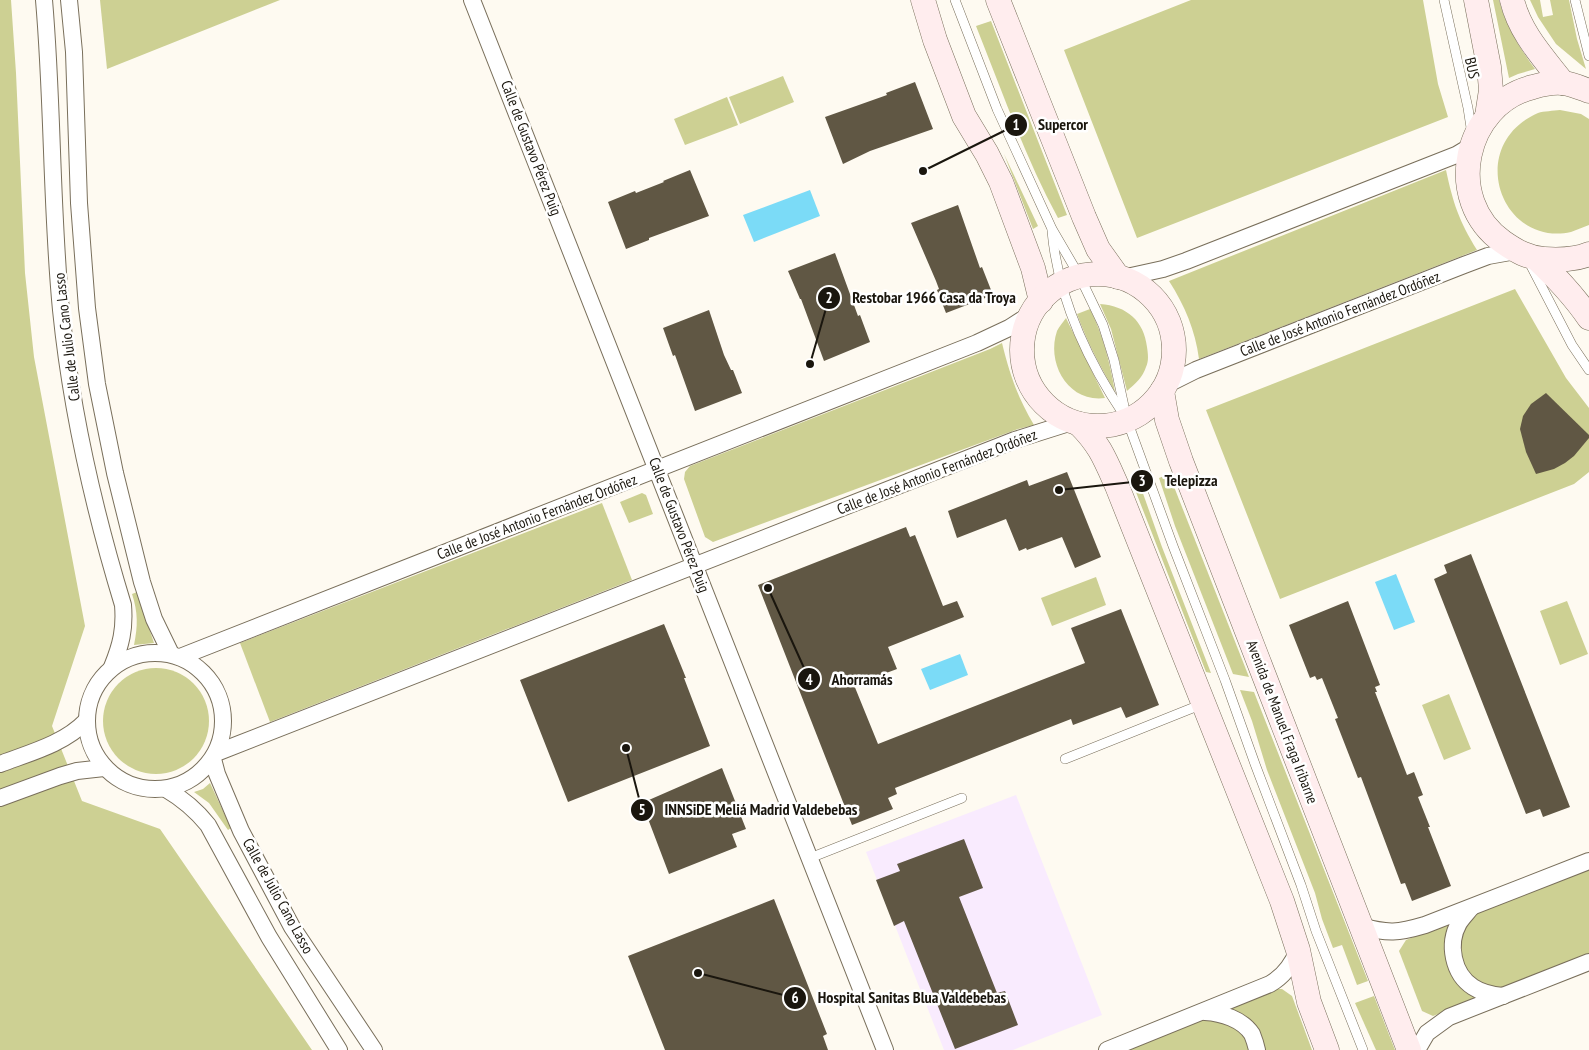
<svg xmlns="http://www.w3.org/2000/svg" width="1589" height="1050" viewBox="0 0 1589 1050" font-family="'PT Sans Narrow',sans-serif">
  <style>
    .education { fill: #f9ebfe }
    .green { fill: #cdd093 }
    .water { fill: #7bdbf7 }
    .building { fill: #605744 }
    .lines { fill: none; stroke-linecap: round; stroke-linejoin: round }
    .lane-casing { stroke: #796f5b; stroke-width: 10 }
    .street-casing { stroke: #796f5b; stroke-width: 18 }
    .secondary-casing { stroke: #796f5b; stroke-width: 25 }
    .lane { stroke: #fff; stroke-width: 9 }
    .street { stroke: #fff; stroke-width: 16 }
    .secondary { stroke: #ffedee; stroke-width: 24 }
    .labels { text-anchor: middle; stroke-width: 5; stroke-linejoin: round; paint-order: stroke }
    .street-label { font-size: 15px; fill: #1a160e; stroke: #fff }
    .leader { fill: none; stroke: #1a160e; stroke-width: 2 }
    .callout-dot { fill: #1a160e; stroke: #fff; stroke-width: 2 }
    .mark-label { font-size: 15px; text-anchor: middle; font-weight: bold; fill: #fff }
    .callout-label { font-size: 16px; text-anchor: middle; font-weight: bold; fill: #1a160e; stroke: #fff; stroke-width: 5; stroke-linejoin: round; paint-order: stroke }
  </style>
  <rect width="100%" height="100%" fill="#fefaf1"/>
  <path class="education" d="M1016 795 1102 1015 1013 1050H944L866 852Z"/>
  <g class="green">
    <path d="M0 0H11L16 73 25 273 34 357 85 626 52 726 82 801 160 829 312 1050H0Z"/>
    <path d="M100 0H280L107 69Z"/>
    <path d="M1191 0H1423L1438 84 1448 117 1137 238 1064 50Z"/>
    <path d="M1493 0H1499C1506 26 1519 47 1535 69L1518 74 1509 78Z"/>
    <path d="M1530 0H1540L1543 17 1553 15 1550 0H1569L1577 39 1586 69 1556 44 1538 17Z"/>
    <path d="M991 21 1067 215 1058 218C1025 157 1002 91 976 26Z"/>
    <path d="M783 76 794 102 740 124 729 97Z"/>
    <path d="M727 97 738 125 685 145 674 119Z"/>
    <path d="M1560 110 1581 114 1589 119V225C1583 227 1577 230 1571 232 1500 247 1465 145 1538 113 1544 111 1553 111 1560 110Z"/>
    <path d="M1004 154 1038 226 1033 229Z"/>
    <path d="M1446 170C1453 203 1459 221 1477 250L1199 359C1195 330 1185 306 1169 281Z"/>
    <path d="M1515 289 1566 378 1589 408V472L1574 484 1280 599 1206 410Z"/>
    <path d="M1100 304C1127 306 1144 321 1147 347 1148 354 1149 361 1146 367 1143 377 1135 384 1127 391L1111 329Z"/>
    <path d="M1090 309C1103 335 1110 363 1115 392 1100 366 1087 342 1077 314Z"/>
    <path d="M1066 318 1105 398C1068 403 1046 363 1057 331 1059 327 1063 322 1066 318Z"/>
    <path d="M1002 343C1010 375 1017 396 1034 425L1018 429 713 542 705 537 684 479 685 472 690 466 990 349Z"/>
    <path d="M1169 474 1249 677 1233 674 1175 526 1159 478Z"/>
    <path d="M1140 485 1162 547 1211 673 1206 672 1134 487Z"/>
    <path d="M642 493 646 495 653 514 629 523 620 502Z"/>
    <path d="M602 503 632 580 270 722 240 643Z"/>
    <path d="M1096 577 1106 605 1052 626 1041 598Z"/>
    <path d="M137 592 154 643 134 645C138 626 138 612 132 594Z"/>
    <path d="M1567 601 1588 654 1560 665 1540 611Z"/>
    <circle cx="156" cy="721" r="53"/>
    <path d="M1240 690 1254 692 1368 981 1357 985 1342 945 1333 948 1322 919 1315 893 1267 770 1252 721Z"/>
    <path d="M1449 694 1471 749 1444 760 1422 705Z"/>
    <path d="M210 783 231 828 228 830 209 803 194 792 203 789Z"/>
    <path d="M1589 868V956L1433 1016 1422 1011 1399 951 1406 940Z"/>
    <path d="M1276 989H1282L1292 996 1312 1050H1123Z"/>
    <path d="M1374 996 1395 1050H1376L1355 1003Z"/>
  </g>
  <g class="water">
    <path d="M810 190 820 216 754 242 743 215Z"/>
    <path d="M1396 574 1415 622 1394 630 1375 582Z"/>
    <path d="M960 654 968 675 930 690 921 669Z"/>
  </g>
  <g class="building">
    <path d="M915 82 933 129 870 151 843 164 825 117 887 95 886 93Z"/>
    <path d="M690 170 709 216 649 238V240L626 249 608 202 635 191 636 193 664 182 663 181Z"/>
    <path d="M958 205 980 268 982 267 993 295 946 313 937 290 939 289 936 281 911 223Z"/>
    <path d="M835 253 858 316 860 315 870 342 824 361 801 299H800L788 271Z"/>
    <path d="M709 310 724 355 731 370H733L742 393 695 411 675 355 673 356 663 328Z"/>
    <path d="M1546 393 1589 435V438L1574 456 1565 463 1554 469 1536 474 1526 452 1520 429 1523 416 1531 404Z"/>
    <path d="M1067 472 1101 557 1075 568 1062 537 1027 550 1026 548 1019 551 1006 519 957 538 948 511 1027 480 1029 486Z"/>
    <path d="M906 527 910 537 915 535 943 606 957 601 964 617 888 647 897 669 854 685 878 744 1085 663 1071 628 1121 609 1159 705 1126 718 1121 707 1073 725 1071 719 895 788 897 794 888 798 893 809 852 825 758 585Z"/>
    <path d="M1471 554 1570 807 1543 817 1540 809 1526 814 1434 579 1447 573 1444 565Z"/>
    <path d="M1348 601 1380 685 1375 687 1377 692H1375L1407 775 1414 772 1423 795 1418 797 1430 827H1428L1451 886 1412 901 1405 883 1401 884 1361 777 1358 778 1335 719 1338 718 1322 678 1317 680 1315 676 1310 678 1289 625Z"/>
    <path d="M664 624 686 678H684L710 746 568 802 520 680Z"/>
    <path d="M722 768 746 829 732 834 737 847 669 874 642 803Z"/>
    <path d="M964 839 983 888 959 897 997 993 1005 991 1018 1025 955 1049 904 921 894 926 876 880 900 871 897 864Z"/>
    <path d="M774 899 827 1034 823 1036 828 1050H665L628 956Z"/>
  </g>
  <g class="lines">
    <g class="lane-casing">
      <g id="lane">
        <path d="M955 0 997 109 1014 146 1052 229 1080 277 1103 325 1114 360 1127 420 1173 546 1225 680 1255 764 1301 885 1316 931 1363 1050"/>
        <path d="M1444 0 1468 108 1472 134"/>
        <path d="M1575 0 1589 56"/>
        <path d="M1052 231C1058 298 1087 360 1124 415"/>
        <path d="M1529 262 1572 345 1589 370"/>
        <path d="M1065 759 1195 707H1203"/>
        <path d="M810 858 962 798"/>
      </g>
    </g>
    <g class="street-casing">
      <g id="street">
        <path d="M44 0C53 103 51 207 61 310 71 409 94 510 123 605 125 629 121 645 112 667"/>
        <path d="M69 0 74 52 79 203 87 308 97 384 115 473 142 582 154 619 171 654"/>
        <path d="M472 0 885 1050"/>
        <path d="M1122 278 1163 269 1186 261 1456 155 1471 146"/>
        <path d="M1166 385 1196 370 1464 265 1488 256 1516 251"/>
        <circle cx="155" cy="721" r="68"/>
        <path d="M180 657 977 343 1009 328 1031 314"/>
        <path d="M216 753 1015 440 1072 422"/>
        <path d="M213 759 217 774 241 831 292 927 374 1050"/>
        <path d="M0 764C29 753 64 744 86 721"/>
        <path d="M166 789C183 799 196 810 208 825L269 937 339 1050"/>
        <path d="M0 798 60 776 77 771 104 768"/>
        <path d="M1471 908C1467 913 1462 918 1459 923 1447 944 1453 974 1473 987 1482 993 1492 995 1503 996"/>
        <path d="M1361 926C1388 934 1398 933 1425 925L1589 861"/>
        <path d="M1205 1012C1222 1013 1242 1019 1252 1034 1254 1039 1256 1045 1257 1050"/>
        <path d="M1107 1050 1270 984C1284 976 1292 965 1298 950"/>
        <path d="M1417 1050 1427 1033 1449 1017 1589 962"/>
      </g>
    </g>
    <g class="secondary-casing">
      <g id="secondary">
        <path d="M923 0 935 40 964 116 987 154 1001 182 1033 268 1041 301"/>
        <path d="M998 0 1084 217 1098 249 1118 277"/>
        <path d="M1476 0 1489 67 1491 90 1487 116"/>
        <path d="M1512 0C1520 33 1543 57 1563 83"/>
        <path d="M1589 91C1581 88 1572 84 1563 83 1553 82 1543 84 1533 87 1464 104 1443 200 1503 242 1516 251 1528 258 1544 259 1560 260 1575 260 1589 254"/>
        <path d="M1537 259C1556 277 1574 296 1589 318"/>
        <circle cx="1098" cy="350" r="76"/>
        <path d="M1162 391 1167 420 1181 461 1409 1050"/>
        <path d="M1079 424C1100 445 1105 459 1117 486L1282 901 1298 950 1309 1002 1327 1050"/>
      </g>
    </g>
    <use href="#lane" class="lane"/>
    <use href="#street" class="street"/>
    <use href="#secondary" class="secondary"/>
  </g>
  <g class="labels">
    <g class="street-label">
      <text transform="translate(1472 68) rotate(77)" y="5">BUS</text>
      <text transform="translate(531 148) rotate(69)" y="5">Calle de Gustavo Pérez Puig</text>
      <text transform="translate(1340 314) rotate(-21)" y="5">Calle de José Antonio Fernández Ordóñez</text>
      <text transform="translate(67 337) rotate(-97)" y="5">Calle de Julio Cano Lasso</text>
      <text transform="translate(937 472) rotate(-21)" y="5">Calle de José Antonio Fernández Ordóñez</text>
      <text transform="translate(537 517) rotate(-21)" y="5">Calle de José Antonio Fernández Ordóñez</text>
      <text transform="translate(679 525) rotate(69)" y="5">Calle de Gustavo Pérez Puig</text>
      <text transform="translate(1282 722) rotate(69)" y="5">Avenida de Manuel Fraga Iribarne</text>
      <text transform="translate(278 896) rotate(61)" y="5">Calle de Julio Cano Lasso</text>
    </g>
  </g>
  <path class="leader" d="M923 171L1016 125M810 364L829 298M1059 490L1142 481M768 588L809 679M626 748L642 810M698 973L795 998"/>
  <g class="callout-dot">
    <circle cx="923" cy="171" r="5"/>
    <circle cx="810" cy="364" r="5"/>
    <circle cx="1059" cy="490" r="5"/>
    <circle cx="768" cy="588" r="5"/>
    <circle cx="626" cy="748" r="5"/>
    <circle cx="698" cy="973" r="5"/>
    <circle cx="1016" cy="125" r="12"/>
    <circle cx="829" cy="298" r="12"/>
    <circle cx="1142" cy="481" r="12"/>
    <circle cx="809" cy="679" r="12"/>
    <circle cx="642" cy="810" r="12"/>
    <circle cx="795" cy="998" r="12"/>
  </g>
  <g class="mark-label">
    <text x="1016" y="130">1</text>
    <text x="829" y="303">2</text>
    <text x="1142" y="486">3</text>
    <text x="809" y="685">4</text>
    <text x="642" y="815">5</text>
    <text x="795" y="1003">6</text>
  </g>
  <g class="callout-label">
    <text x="1063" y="130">Supercor</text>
    <text x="934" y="303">Restobar 1966 Casa da Troya</text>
    <text x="1191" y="486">Telepizza</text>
    <text x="862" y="685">Ahorramás</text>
    <text x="761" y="815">INNSiDE Meliá Madrid Valdebebas</text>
    <text x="912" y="1003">Hospital Sanitas Blua Valdebebas</text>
  </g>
</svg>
